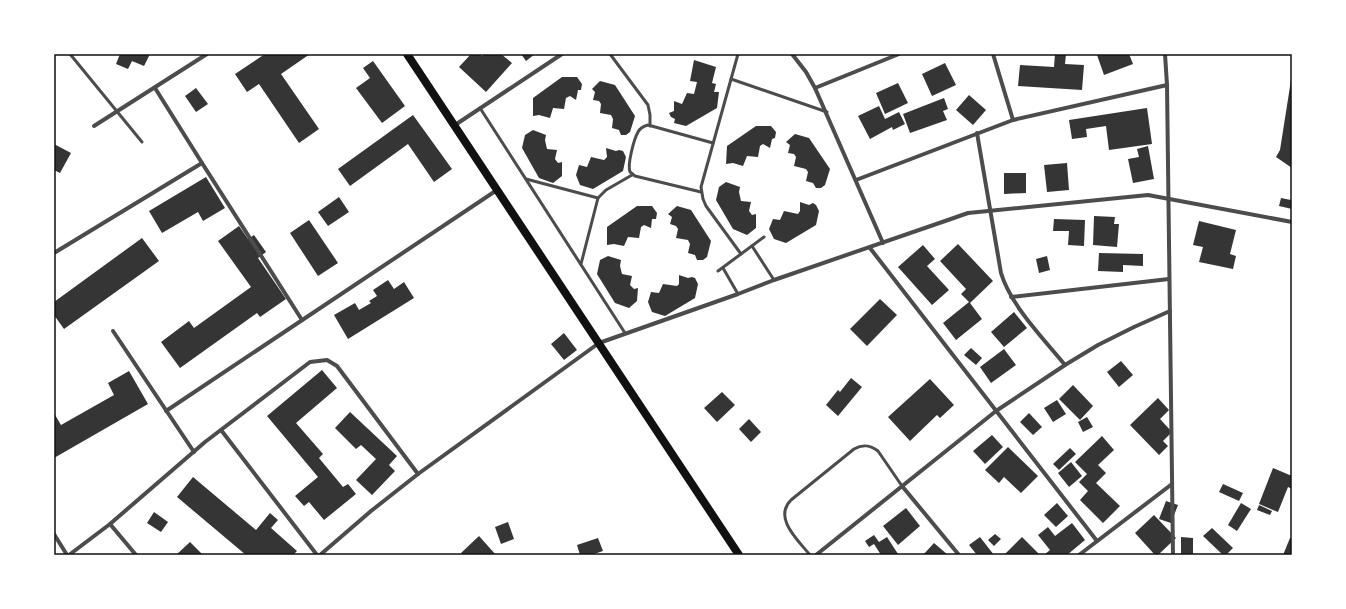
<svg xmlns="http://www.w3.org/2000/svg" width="1346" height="609" viewBox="0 0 1346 609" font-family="'Golos Text',sans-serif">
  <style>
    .building { fill: #353535 }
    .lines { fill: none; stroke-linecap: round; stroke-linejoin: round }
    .service { stroke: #4c4c4c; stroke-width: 3 }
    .minor { stroke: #4c4c4c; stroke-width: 4 }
    .secondary { stroke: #111; stroke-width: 8 }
    .neatline { fill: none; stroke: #111; stroke-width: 1.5 }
  </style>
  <rect width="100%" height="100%" fill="#fff"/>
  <g class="building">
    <path d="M120 54H150L144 66 132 61 128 69 116 64Z"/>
    <path d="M265 54H310L281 74 319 129 299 143 259 84 247 92 235 74Z"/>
    <path d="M471 54H479L482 56 484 54H501L512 63 486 92 459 67Z"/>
    <path d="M521 54H535L526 61Z"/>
    <path d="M1055 54H1066L1065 64 1084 65 1082 90 1018 86 1020 65 1054 67Z"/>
    <path d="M1100 54H1129L1133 64 1104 75 1097 55Z"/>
    <path d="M694 60 716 67 712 83 716 84 714 92H719L717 108 686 126 674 123 675 119 671 117 669 113 674 111V101L682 104 687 93 694 94 697 82 690 81Z"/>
    <path d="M373 61 405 106 382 123 356 88 370 78 363 68Z"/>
    <path d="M945 63 956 85 932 96 922 74Z"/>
    <path d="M562 77H577L582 84 581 90H578L576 100 570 96 566 98 564 109 553 108 550 118 539 115 533 116V98Z"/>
    <path d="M1291 80H1292V168L1276 157 1280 150Z"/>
    <path d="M600 81 615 85 635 116 630 132 626 135H621L619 130 612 128 613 119 611 115 600 113 601 104 599 101 593 100 595 92 592 89Z"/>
    <path d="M898 83 908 103 885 114 876 93Z"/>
    <path d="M196 88 208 104 196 112 185 96Z"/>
    <path d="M969 95 986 110 973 125 956 110Z"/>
    <path d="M944 98 948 109 943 111 947 120 910 133 903 114Z"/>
    <path d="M879 106 885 119 899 112 905 124 893 130 892 127 870 139 858 116Z"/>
    <path d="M1147 108 1152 144 1109 150 1106 126 1086 129 1087 137 1072 139 1069 120Z"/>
    <path d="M413 115 452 169 434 182 408 144 350 186 338 169Z"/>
    <path d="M756 126H771L776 132 775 138 772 139 770 148 763 144 760 146 758 157 747 156 743 166 733 163 726 164 727 146Z"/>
    <path d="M533 130 546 135 545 140 547 149 557 150 555 159 558 163 562 162V176L553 183 539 178 522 148 525 135Z"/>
    <path d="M795 134 809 138 830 169 825 185 821 188H816L813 183 806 181 808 172 806 169 794 166 796 157 794 154 788 153 790 145 786 142Z"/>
    <path d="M54 144 71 153 60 173 54 170Z"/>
    <path d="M1148 146 1154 179 1133 183 1128 159 1139 157 1137 149Z"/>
    <path d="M606 148 616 151 619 150 623 151 626 157 623 171 593 189 580 185 576 175 579 165 587 167 591 157 604 160 607 157Z"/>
    <path d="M1067 163 1069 190 1047 192 1044 165Z"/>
    <path d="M1004 173H1026V193L1004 194Z"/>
    <path d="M206 177 225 208 203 221 198 212 162 233 149 211Z"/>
    <path d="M726 182 740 187 739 192 741 201 751 202 749 211 752 215 756 214V228L747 235 733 229 716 200 719 187Z"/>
    <path d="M1291 196 1292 209 1279 206 1281 198 1291 200Z"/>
    <path d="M339 197 349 212 328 226 318 212Z"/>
    <path d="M800 202 809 205 813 203 816 205 819 211 816 225 786 243 774 239 769 229 773 219 780 220 784 211 798 214 800 211Z"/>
    <path d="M637 206H652L657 213 656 219H652L651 228 644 225 641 227 639 238 628 237 624 246 614 244 607 245V227Z"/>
    <path d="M677 206 691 210 711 241 707 257 703 260H697L695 255 688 253 690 244 688 240 676 238 678 229 676 226 670 224 672 217 668 214Z"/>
    <path d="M1094 216 1115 217 1114 224H1119L1117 247 1093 245Z"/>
    <path d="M1054 219 1085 220 1084 246 1068 245 1069 231H1053Z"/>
    <path d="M309 220 338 263 318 276 290 233Z"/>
    <path d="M1199 221 1236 230 1230 254 1236 256 1233 269 1199 262 1203 247 1193 245Z"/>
    <path d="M239 226 248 239 254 235 266 252 258 258 286 299 260 317 257 313 180 368 161 342 189 321 194 328 251 287 218 241Z"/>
    <path d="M142 238 159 261 64 329 54 315V302Z"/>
    <path d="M958 244 993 281 970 303 982 319 956 340 943 323 969 302 961 294 966 289 940 261Z"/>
    <path d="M923 245 935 259 927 266 949 290 932 305 898 267Z"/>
    <path d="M1099 253 1143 254V266L1123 265V272L1098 271Z"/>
    <path d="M608 256 621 260 620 266 622 274 632 276 630 285 634 289 638 288 637 301 629 308 615 303 597 274 600 260Z"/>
    <path d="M1047 256 1050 270 1039 273 1036 259Z"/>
    <path d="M679 275 688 278 692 277 695 278 698 284 695 298 665 316 652 312 648 302 651 292 659 293 663 284 677 286 679 284Z"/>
    <path d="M388 280 394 289 404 282 414 298 348 339 334 315 355 303 359 310 371 303 369 301 377 296 373 290Z"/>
    <path d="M880 299 897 315 867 346 850 329Z"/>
    <path d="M1014 312 1027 328 1004 347 991 332Z"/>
    <path d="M564 333 577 350 564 360 551 344Z"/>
    <path d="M971 348 982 358 976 365 964 355Z"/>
    <path d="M1004 349 1016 365 991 383 980 367Z"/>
    <path d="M1121 361 1133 375 1119 387 1107 372Z"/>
    <path d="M322 370 337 388 296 423 323 454 319 458 343 487 348 484 356 494 324 520 309 502 304 506 295 496 318 477 267 416Z"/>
    <path d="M129 371 148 404 54 458V413L61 425 114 395 108 383Z"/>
    <path d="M851 378 862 387 838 416 826 405 838 390 840 392Z"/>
    <path d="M930 379 954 405 940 418 937 415 910 441 888 417Z"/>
    <path d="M1073 385 1093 406 1080 420 1059 399Z"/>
    <path d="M722 392 735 405 717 422 704 408Z"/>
    <path d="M1158 398 1169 410 1160 419 1172 432 1163 441 1168 446 1159 455 1130 425Z"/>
    <path d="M1057 400 1066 414 1053 422 1044 408Z"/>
    <path d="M350 412 397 456 389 465 395 471 372 495 356 480 376 459 361 445 356 449 335 428Z"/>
    <path d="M1029 413 1042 427 1033 435 1020 422Z"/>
    <path d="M1087 417 1093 427 1083 432 1078 422Z"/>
    <path d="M749 419 761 432 751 442 739 429Z"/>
    <path d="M992 435 1003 447 985 464 973 451Z"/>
    <path d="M1102 436 1114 450 1098 465 1106 473 1096 483 1120 506 1103 523 1080 500 1088 491 1079 482 1087 474 1075 462Z"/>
    <path d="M1008 447 1038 476 1021 493 1004 477 999 483 985 470Z"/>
    <path d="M1070 448 1076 454 1059 470 1053 464Z"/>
    <path d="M1071 462 1082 476 1069 487 1058 473Z"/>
    <path d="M1273 468 1292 476V489L1288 487 1278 512 1259 504Z"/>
    <path d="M193 477 256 530 270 513 278 520 271 528 297 551 293 555H246L177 497Z"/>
    <path d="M1223 484 1243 493 1239 501 1219 492Z"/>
    <path d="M1166 501 1178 505 1171 523 1159 519Z"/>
    <path d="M1057 503 1068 516 1056 527 1044 515Z"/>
    <path d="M1241 503 1251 509 1237 531 1228 525Z"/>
    <path d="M1259 505 1272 511 1270 515 1257 510Z"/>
    <path d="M906 508 920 526 898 545 883 526Z"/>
    <path d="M154 512 168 522 161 532 147 523Z"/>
    <path d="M1154 515 1176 538 1158 555H1155L1135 533Z"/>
    <path d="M508 522 514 539 501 544 495 527Z"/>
    <path d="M1072 523 1085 540 1067 555H1044L1050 550 1038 535 1048 527 1055 536Z"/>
    <path d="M1212 528 1233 548 1226 555H1223L1203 536Z"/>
    <path d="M995 534 1001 539 994 546 988 540Z"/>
    <path d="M874 535 879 542 887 537 898 554 881 555 874 544 869 547 865 541Z"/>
    <path d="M479 536 496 555H463L461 553Z"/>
    <path d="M980 537 994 555H977L969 545Z"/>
    <path d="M1022 537 1040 555H1004Z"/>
    <path d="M1181 537 1193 538V555H1181Z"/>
    <path d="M598 538 603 551 591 555H580L577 545Z"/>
    <path d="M1290 538 1292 539V555H1283Z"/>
    <path d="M190 542 203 555H176Z"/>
    <path d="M934 543 948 555H923Z"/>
  </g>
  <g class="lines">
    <g class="service">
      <path d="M70 54 142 142"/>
      <path d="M610 54 648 105 650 115V126"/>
      <path d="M738 54 701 187 703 199 706 206 741 254"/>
      <path d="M731 79 827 112"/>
      <path d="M480 108 625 333"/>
      <path d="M526 179 598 198"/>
      <path d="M701 192 635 176 630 172C627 165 634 139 638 132 640 128 644 126 648 125L713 143"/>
      <path d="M752 246 774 280"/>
      <path d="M581 264 598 198 606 190 632 175"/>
      <path d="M723 268 738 294"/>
      <path d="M718 271 764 237"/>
      <path d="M810 555C798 540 773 518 791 500L854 449C863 444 870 445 878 451L902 486"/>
    </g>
    <g class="minor">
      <path d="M792 54 806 72 815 88 883 243"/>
      <path d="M993 54 1013 120"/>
      <path d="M1165 54 1167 85 1173 555"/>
      <path d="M155 88 202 163 302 320"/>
      <path d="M815 88 899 54"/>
      <path d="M455 125 562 54"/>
      <path d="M94 126 207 54"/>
      <path d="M977 133 1001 273C1011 306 1043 338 1065 365"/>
      <path d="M856 180 1013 120 1167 85"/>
      <path d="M870 248 1097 541"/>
      <path d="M54 253 202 163"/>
      <path d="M1011 297 1169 279"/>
      <path d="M113 331 194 452"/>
      <path d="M166 411 497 190"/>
      <path d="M221 430 317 555"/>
      <path d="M902 486 959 555"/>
      <path d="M110 524 136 555"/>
      <path d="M54 534 67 555"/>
      <path d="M69 555 110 524 205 442 310 362 327 360 337 366 418 474"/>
      <path d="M320 555 371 511 418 474 599 343 738 294 774 280 948 220 968 213 1148 195 1292 222"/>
      <path d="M816 555 996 411 1065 365 1098 345 1134 327 1170 311"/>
      <path d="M1079 555 1172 484"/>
    </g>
    <path class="secondary" d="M407 54 739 555"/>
  </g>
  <rect width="1346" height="609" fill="none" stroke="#ffffff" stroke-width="110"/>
  <rect x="55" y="55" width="1236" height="499" class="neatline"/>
</svg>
